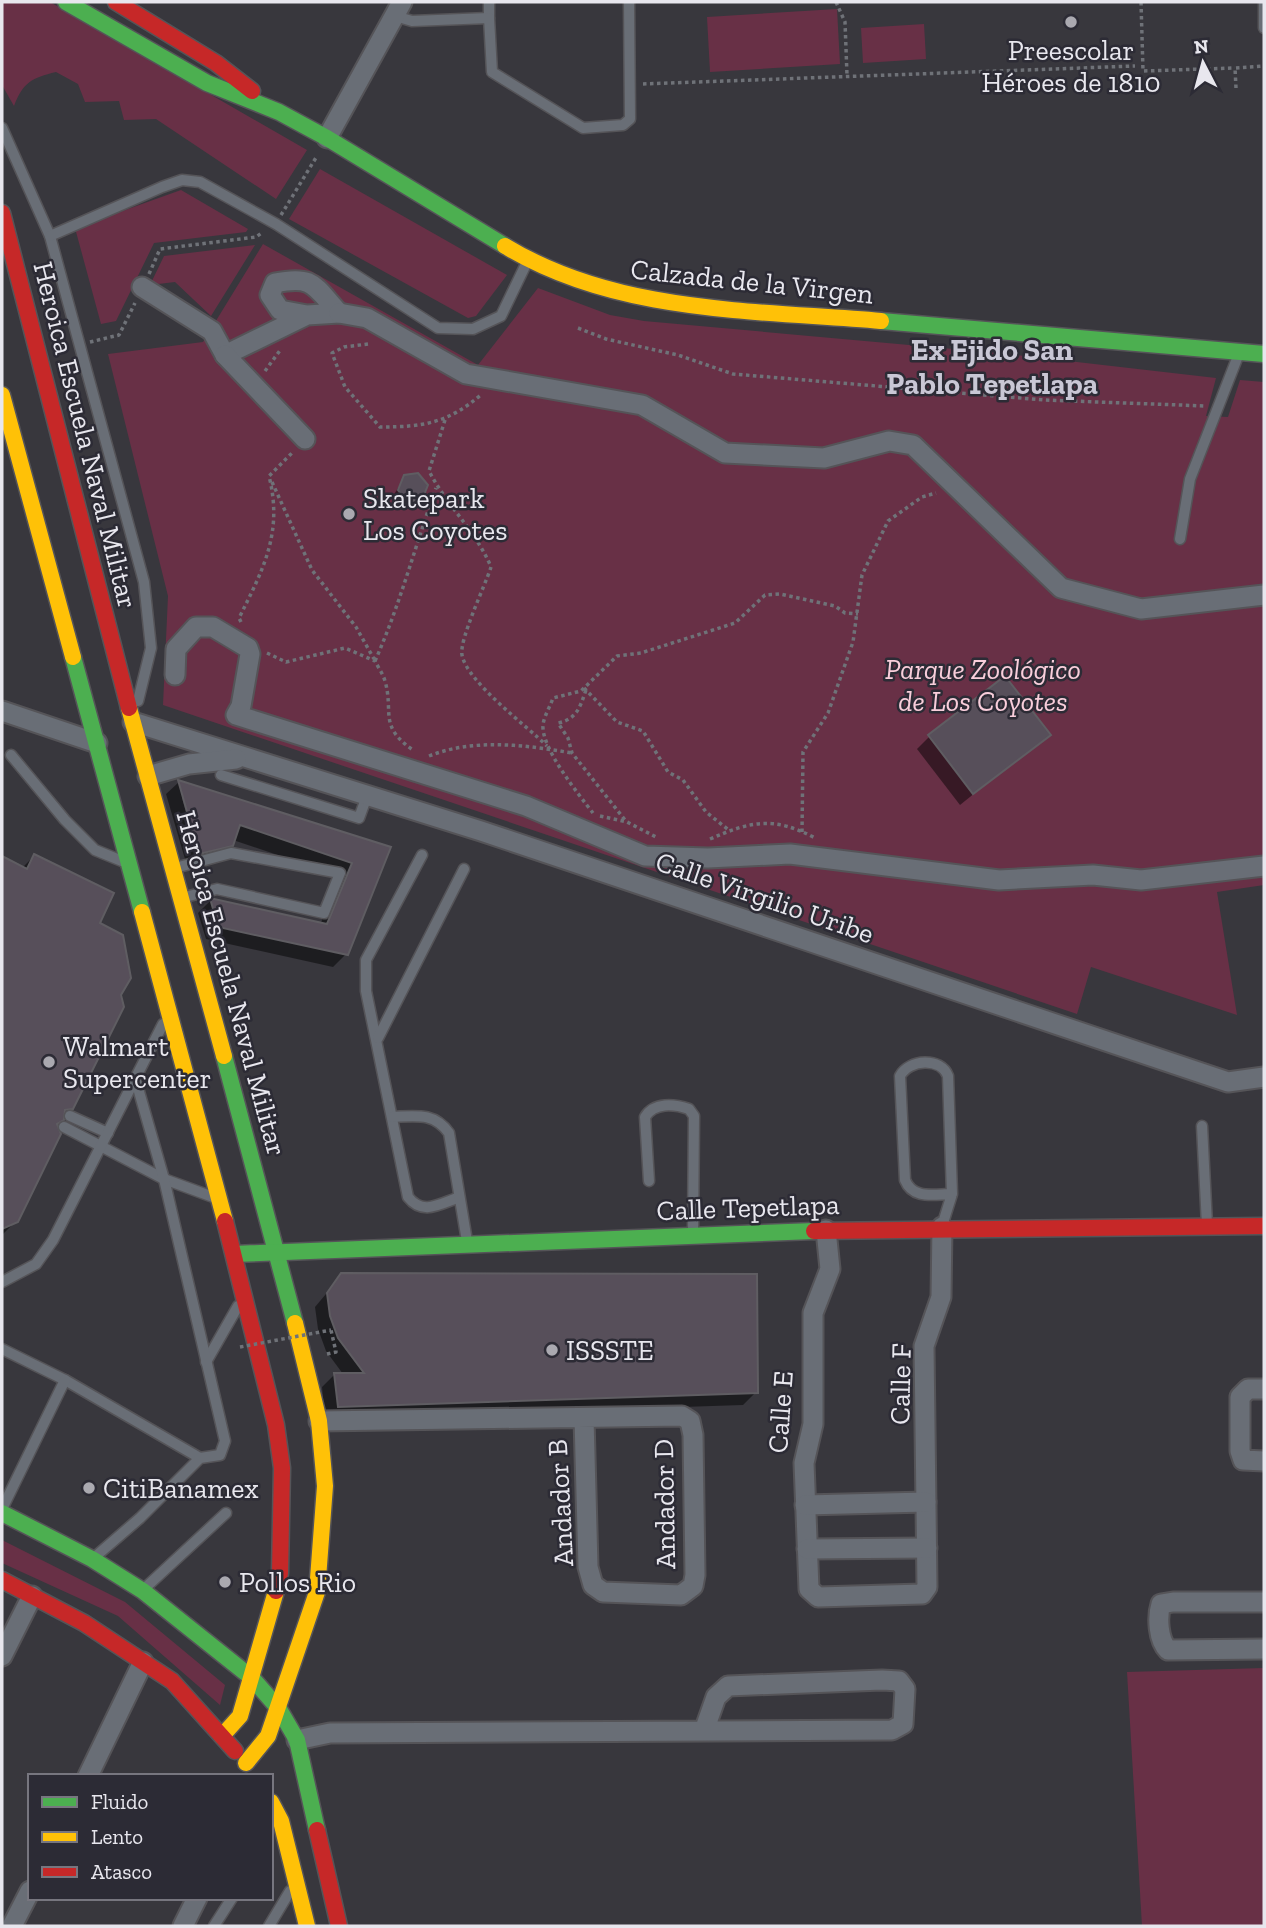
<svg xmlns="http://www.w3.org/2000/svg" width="1266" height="1928" viewBox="0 0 1266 1928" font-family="'Zilla Slab',serif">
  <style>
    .green { fill: #683046 }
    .shadow { fill: #0007 }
    .building { fill: #574f5a; stroke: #5f5d62; stroke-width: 2 }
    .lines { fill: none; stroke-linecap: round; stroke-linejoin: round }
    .lane-casing { stroke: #555458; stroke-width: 13 }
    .street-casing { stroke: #555458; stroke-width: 23 }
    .fast-casing { stroke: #555458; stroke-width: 19 }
    .slow-casing { stroke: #555458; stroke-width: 19 }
    .jam-casing { stroke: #555458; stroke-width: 19 }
    .path { stroke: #6f7278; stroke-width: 3.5; stroke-dasharray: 3.5 3.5; stroke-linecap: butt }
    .lane { stroke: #696e76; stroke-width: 10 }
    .street { stroke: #696e76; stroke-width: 19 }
    .fast { stroke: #4caf50; stroke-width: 16 }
    .slow { stroke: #ffc107; stroke-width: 16 }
    .jam { stroke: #c62828; stroke-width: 16 }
    .path-bridge { stroke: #6f7278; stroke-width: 3.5; stroke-dasharray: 3.5 3.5; stroke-linecap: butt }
    .poi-dot { fill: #aaa9b0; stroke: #2c2b35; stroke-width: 2.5 }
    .labels { text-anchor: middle; stroke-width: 5; stroke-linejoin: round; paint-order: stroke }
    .poi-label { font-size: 28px; fill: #e8e7ee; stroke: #2c2b35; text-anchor: start }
    .street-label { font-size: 28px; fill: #e8e7ee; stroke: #2c2b35 }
    .park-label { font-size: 28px; font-style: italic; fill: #f9cedb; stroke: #2c2b35 }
    .neighbourhood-label { font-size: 30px; font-weight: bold; fill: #c9c7d5; stroke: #2c2b35 }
  </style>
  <rect width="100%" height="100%" fill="#38373d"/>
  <g class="green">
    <path d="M2 2H50L307 150 276 199 156 119 124 120 119 101 85 102 78 84 56 72C32 78 23 82 14 106L2 85Z"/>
    <path d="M837 9 840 64 710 72 707 17Z"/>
    <path d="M924 24 926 59 863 63 861 28Z"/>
    <path d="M320 169 507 275 476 316 468 318 289 219Z"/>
    <path d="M181 190 248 229 246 232 154 243 116 321 101 324 75 228Z"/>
    <path d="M263 244 478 365 538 288 610 315 644 321 998 353 1216 378 1206 416 1228 417 1240 380 1264 382V885L1217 892 1237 1015 1091 967 1077 1014 163 705 168 596 108 354 203 342Z"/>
    <path d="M255 245 211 316 175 282 150 285 164 256Z"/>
    <path d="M2 1540 125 1602 225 1685 220 1705 118 1616 2 1563Z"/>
    <path d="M1264 1668V1926H1142L1127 1672Z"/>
  </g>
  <g class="shadow">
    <path d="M405 477 420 499 414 506 401 507 393 496Z"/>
    <path d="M1048 734 960 805 917 749 929 737Z"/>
    <path d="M179 782 389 848 346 954 333 967 206 939 198 913 211 900 320 925 340 876 233 840 218 858 203 862 185 798H182L200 863 187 866 166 794Z"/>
    <path d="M34 856 98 924 120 994 72 1108 56 1125 16 1221 2 1235V858L22 868Z"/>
    <path d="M342 1275 756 1392 743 1405 325 1419 322 1387 335 1374H343L326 1351 318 1329 315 1307Z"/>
  </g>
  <g class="building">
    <path d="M418 473 428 485 422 500 407 502 398 490 404 475Z"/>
    <path d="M1005 676 1051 735 973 794 928 735Z"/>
    <path d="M178 780 391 847 348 955 218 927 210 898 327 924 352 863 240 825 233 846 199 854Z"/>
    <path d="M34 854 114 893 100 923 123 935 131 978 121 995 124 1007 73 1109 65 1110 64 1120 57 1124 61 1134 18 1222 2 1229V856L27 869Z"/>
    <path d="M341 1273 757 1274 758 1393 338 1407 334 1373H364L338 1338 330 1316 327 1293Z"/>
  </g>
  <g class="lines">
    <g class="lane-casing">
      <g id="lane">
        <path d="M489 2V18"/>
        <path d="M1264 2V28"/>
        <path d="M395 16 412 21 489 18 492 72 583 128 623 125 630 119 629 2"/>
        <path d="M2 128 50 236 144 582 151 648 138 701"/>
        <path d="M50 236 162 187 182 180 200 182 276 224 438 328 473 329 501 316 527 262"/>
        <path d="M1180 539 1190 479 1238 356"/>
        <path d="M11 755 65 820 95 850 122 861"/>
        <path d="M221 775 359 818 367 796"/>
        <path d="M422 855 366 960V991L408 1197C422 1215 438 1205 457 1198"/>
        <path d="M175 868 231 853 340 873 324 913 217 889 185 897"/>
        <path d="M378 1038 464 869"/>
        <path d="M70 1116 108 1133"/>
        <path d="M392 1117C416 1116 434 1112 449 1133L467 1241"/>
        <path d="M1202 1126 1207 1225"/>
        <path d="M64 1127 164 1179 213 1197"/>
        <path d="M649 1181 645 1117C654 1102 674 1104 689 1109L694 1116 693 1232"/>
        <path d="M942 1226 952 1194 948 1076C941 1057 909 1059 900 1076L905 1180C913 1200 934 1194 952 1194"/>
        <path d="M2 1282 36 1264 53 1240 163 1024"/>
        <path d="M2 1349 65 1380 200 1458"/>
        <path d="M206 1362 238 1306"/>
        <path d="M2 1509 65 1380"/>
        <path d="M96 1556 140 1518 200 1458 220 1455 225 1441 164 1179 136 1081"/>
        <path d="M145 1588 226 1513"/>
        <path d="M214 1926 232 1898"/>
        <path d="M269 1926 290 1891"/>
      </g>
    </g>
    <g class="street-casing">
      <g id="street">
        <path d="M327 138 402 2"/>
        <path d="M142 287 212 331 225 355 307 315 339 313C314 286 314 275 275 283L270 295 280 310 307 315"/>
        <path d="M339 313 367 318 466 374 642 405 725 453 824 458 889 441 913 445 1061 588 1141 609 1264 595"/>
        <path d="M225 355 305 439"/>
        <path d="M175 675 176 649 196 627H213L248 648 250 654 241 706 236 715 526 806 645 856 708 858 790 854 999 880 1093 875 1141 880 1264 866"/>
        <path d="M2 711 97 743"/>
        <path d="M133 722 481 831 1228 1082 1264 1077"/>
        <path d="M148 776 189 764 236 759"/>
        <path d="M826 1230 830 1269 813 1313V1424L804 1463 809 1589 818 1597 922 1594 927 1587 924 1346 941 1297 942 1227"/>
        <path d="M1264 1389H1248L1240 1397V1451L1243 1460 1264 1461"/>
        <path d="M319 1421 682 1416 690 1421 693 1435 695 1575 693 1586 681 1595 603 1592 593 1585 588 1567 584 1418"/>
        <path d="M805 1505 926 1502"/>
        <path d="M807 1549 927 1548"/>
        <path d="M1264 1602H1173L1161 1604C1157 1617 1158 1640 1168 1650L1264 1649"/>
        <path d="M2 1656 32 1596"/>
        <path d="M297 1740 330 1733 892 1730 903 1724 905 1689 899 1681 882 1680 728 1686 716 1697 704 1731"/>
        <path d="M88 1776 143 1662"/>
        <path d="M12 1926 30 1891"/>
        <path d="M183 1926 197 1898"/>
      </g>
    </g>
    <g class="fast-casing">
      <g id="fast">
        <path d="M66 2 207 83 279 112 327 138 505 246"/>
        <path d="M881 321 1264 354"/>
        <path d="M73 657 142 912"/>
        <path d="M224 1056 295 1323"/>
        <path d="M234 1254 814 1231"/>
        <path d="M2 1513 92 1559 143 1591 252 1678 279 1709 297 1740 317 1830"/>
      </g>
    </g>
    <g class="slow-casing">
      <g id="slow">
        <path d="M505 246C617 314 755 310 881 321"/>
        <path d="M2 395 73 657"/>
        <path d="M129 708 224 1056"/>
        <path d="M142 912 225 1221"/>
        <path d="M222 1736 240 1716 276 1591"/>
        <path d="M246 1763 268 1736 317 1592 325 1486 319 1421 295 1323"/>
        <path d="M271 1802 281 1821 307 1926"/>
      </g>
    </g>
    <g class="jam-casing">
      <g id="jam">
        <path d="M116 2 216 63 252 91"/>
        <path d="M2 213 129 708"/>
        <path d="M225 1221 276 1425 282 1468 280 1573 276 1591"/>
        <path d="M814 1231 1264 1226"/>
        <path d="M2 1580 84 1623 172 1681 235 1751"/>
        <path d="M317 1830 339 1926"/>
      </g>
    </g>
    <g class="path">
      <path d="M836 2 845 22 847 75"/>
      <path d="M1141 2 1143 71 1235 68"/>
      <path d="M643 84 1135 66"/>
      <path d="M1236 88 1235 68 1264 66"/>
      <path d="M281 215 317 156"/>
      <path d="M149 274 160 249 256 237 263 232"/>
      <path d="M578 328 606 339 678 355 733 374 1044 400 1206 406"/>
      <path d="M90 342 119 335 135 303"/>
      <path d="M368 344 344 347 332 353 345 387 380 427C424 427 448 423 482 394"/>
      <path d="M265 371 281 349"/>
      <path d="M445 420 429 471C447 506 476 531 491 567 485 586 459 640 462 655 467 682 527 726 547 746"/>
      <path d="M272 482 312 570 356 627 374 659"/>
      <path d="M241 622 239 618C264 568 283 532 269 476L293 452"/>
      <path d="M267 653 286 662 345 648 375 661C378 667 383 674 385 681 394 712 378 726 413 750"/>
      <path d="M375 661C400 605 415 546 436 488"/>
      <path d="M584 688 617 722 643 731 668 772 683 780 706 812 730 831"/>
      <path d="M586 690C580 707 577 719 558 723L568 738 572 753 625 820"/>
      <path d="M429 756C474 738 526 745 572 753"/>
      <path d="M593 813C579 795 541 748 543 725 544 716 550 707 553 698L581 691 617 656 641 653 735 623 765 595 780 594 835 606 845 613 858 614"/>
      <path d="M600 816 627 822 658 838"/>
      <path d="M802 832 803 752 828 713 853 642 862 575 888 521 922 497 936 493"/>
      <path d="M710 839C751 821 774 816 815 838"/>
      <path d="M327 1354 336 1352 331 1330"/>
    </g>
    <use href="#lane" class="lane"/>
    <use href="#street" class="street"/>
    <use href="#fast" class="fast"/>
    <use href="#slow" class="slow"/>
    <use href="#jam" class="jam"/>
    <path class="path-bridge" d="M240 1347 331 1330"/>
  </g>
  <g class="poi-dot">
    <circle cx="1071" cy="22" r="7"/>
    <circle cx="349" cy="514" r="7"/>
    <circle cx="49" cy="1062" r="7"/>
    <circle cx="552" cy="1350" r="7"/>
    <circle cx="89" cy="1488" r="7"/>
    <circle cx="225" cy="1582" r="7"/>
  </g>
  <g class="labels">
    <g class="poi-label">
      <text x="1071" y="60" text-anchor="middle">Preescolar<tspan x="1071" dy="32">Héroes de 1810</tspan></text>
      <text x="363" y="508">Skatepark<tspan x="363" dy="32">Los Coyotes</tspan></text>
      <text x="63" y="1056">Walmart<tspan x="63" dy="32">Supercenter</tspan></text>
      <text x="566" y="1360">ISSSTE</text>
      <text x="103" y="1498">CitiBanamex</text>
      <text x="239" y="1592">Pollos Rio</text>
    </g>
    <g class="street-label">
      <text transform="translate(752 281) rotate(6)" y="10">Calzada de la Virgen</text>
      <text transform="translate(86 435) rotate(76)" y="10">Heroica Escuela Naval Militar</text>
      <text transform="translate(765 897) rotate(19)" y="10">Calle Virgilio Uribe</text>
      <text transform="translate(232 983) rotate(75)" y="10">Heroica Escuela Naval Militar</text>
      <text transform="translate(748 1207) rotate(-2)" y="10">Calle Tepetlapa</text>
      <text transform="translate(900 1384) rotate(-89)" y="10">Calle F</text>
      <text transform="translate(780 1412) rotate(-86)" y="10">Calle E</text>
      <text transform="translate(560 1503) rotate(-93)" y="10">Andador B</text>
      <text transform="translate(664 1504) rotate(-91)" y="10">Andador D</text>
    </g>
    <g class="park-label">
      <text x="983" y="679">Parque Zoológico<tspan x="983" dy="32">de Los Coyotes</tspan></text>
    </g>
    <g class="neighbourhood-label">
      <text x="992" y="360">Ex Ejido San<tspan x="992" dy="34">Pablo Tepetlapa</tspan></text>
    </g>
  </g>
  <rect width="1266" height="1928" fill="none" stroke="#e8e7ee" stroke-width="7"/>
  <rect x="28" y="1774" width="245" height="126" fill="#2c2b35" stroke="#77767f" stroke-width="2"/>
  <rect x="42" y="1797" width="35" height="10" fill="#4caf50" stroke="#77767f" stroke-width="2"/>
  <text x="91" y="1809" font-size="21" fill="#e8e7ee">Fluido</text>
  <rect x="42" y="1832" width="35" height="10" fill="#ffc107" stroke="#77767f" stroke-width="2"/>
  <text x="91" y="1844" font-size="21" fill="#e8e7ee">Lento</text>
  <rect x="42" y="1867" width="35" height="10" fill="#c62828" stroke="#77767f" stroke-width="2"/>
  <text x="91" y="1879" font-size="21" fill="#e8e7ee">Atasco</text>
  <g transform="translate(1203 63) rotate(354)" stroke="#2c2b35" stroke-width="5" paint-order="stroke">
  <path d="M0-5L12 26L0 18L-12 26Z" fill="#e8e7ee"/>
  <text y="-10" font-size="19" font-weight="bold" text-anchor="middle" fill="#e8e7ee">N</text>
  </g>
</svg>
